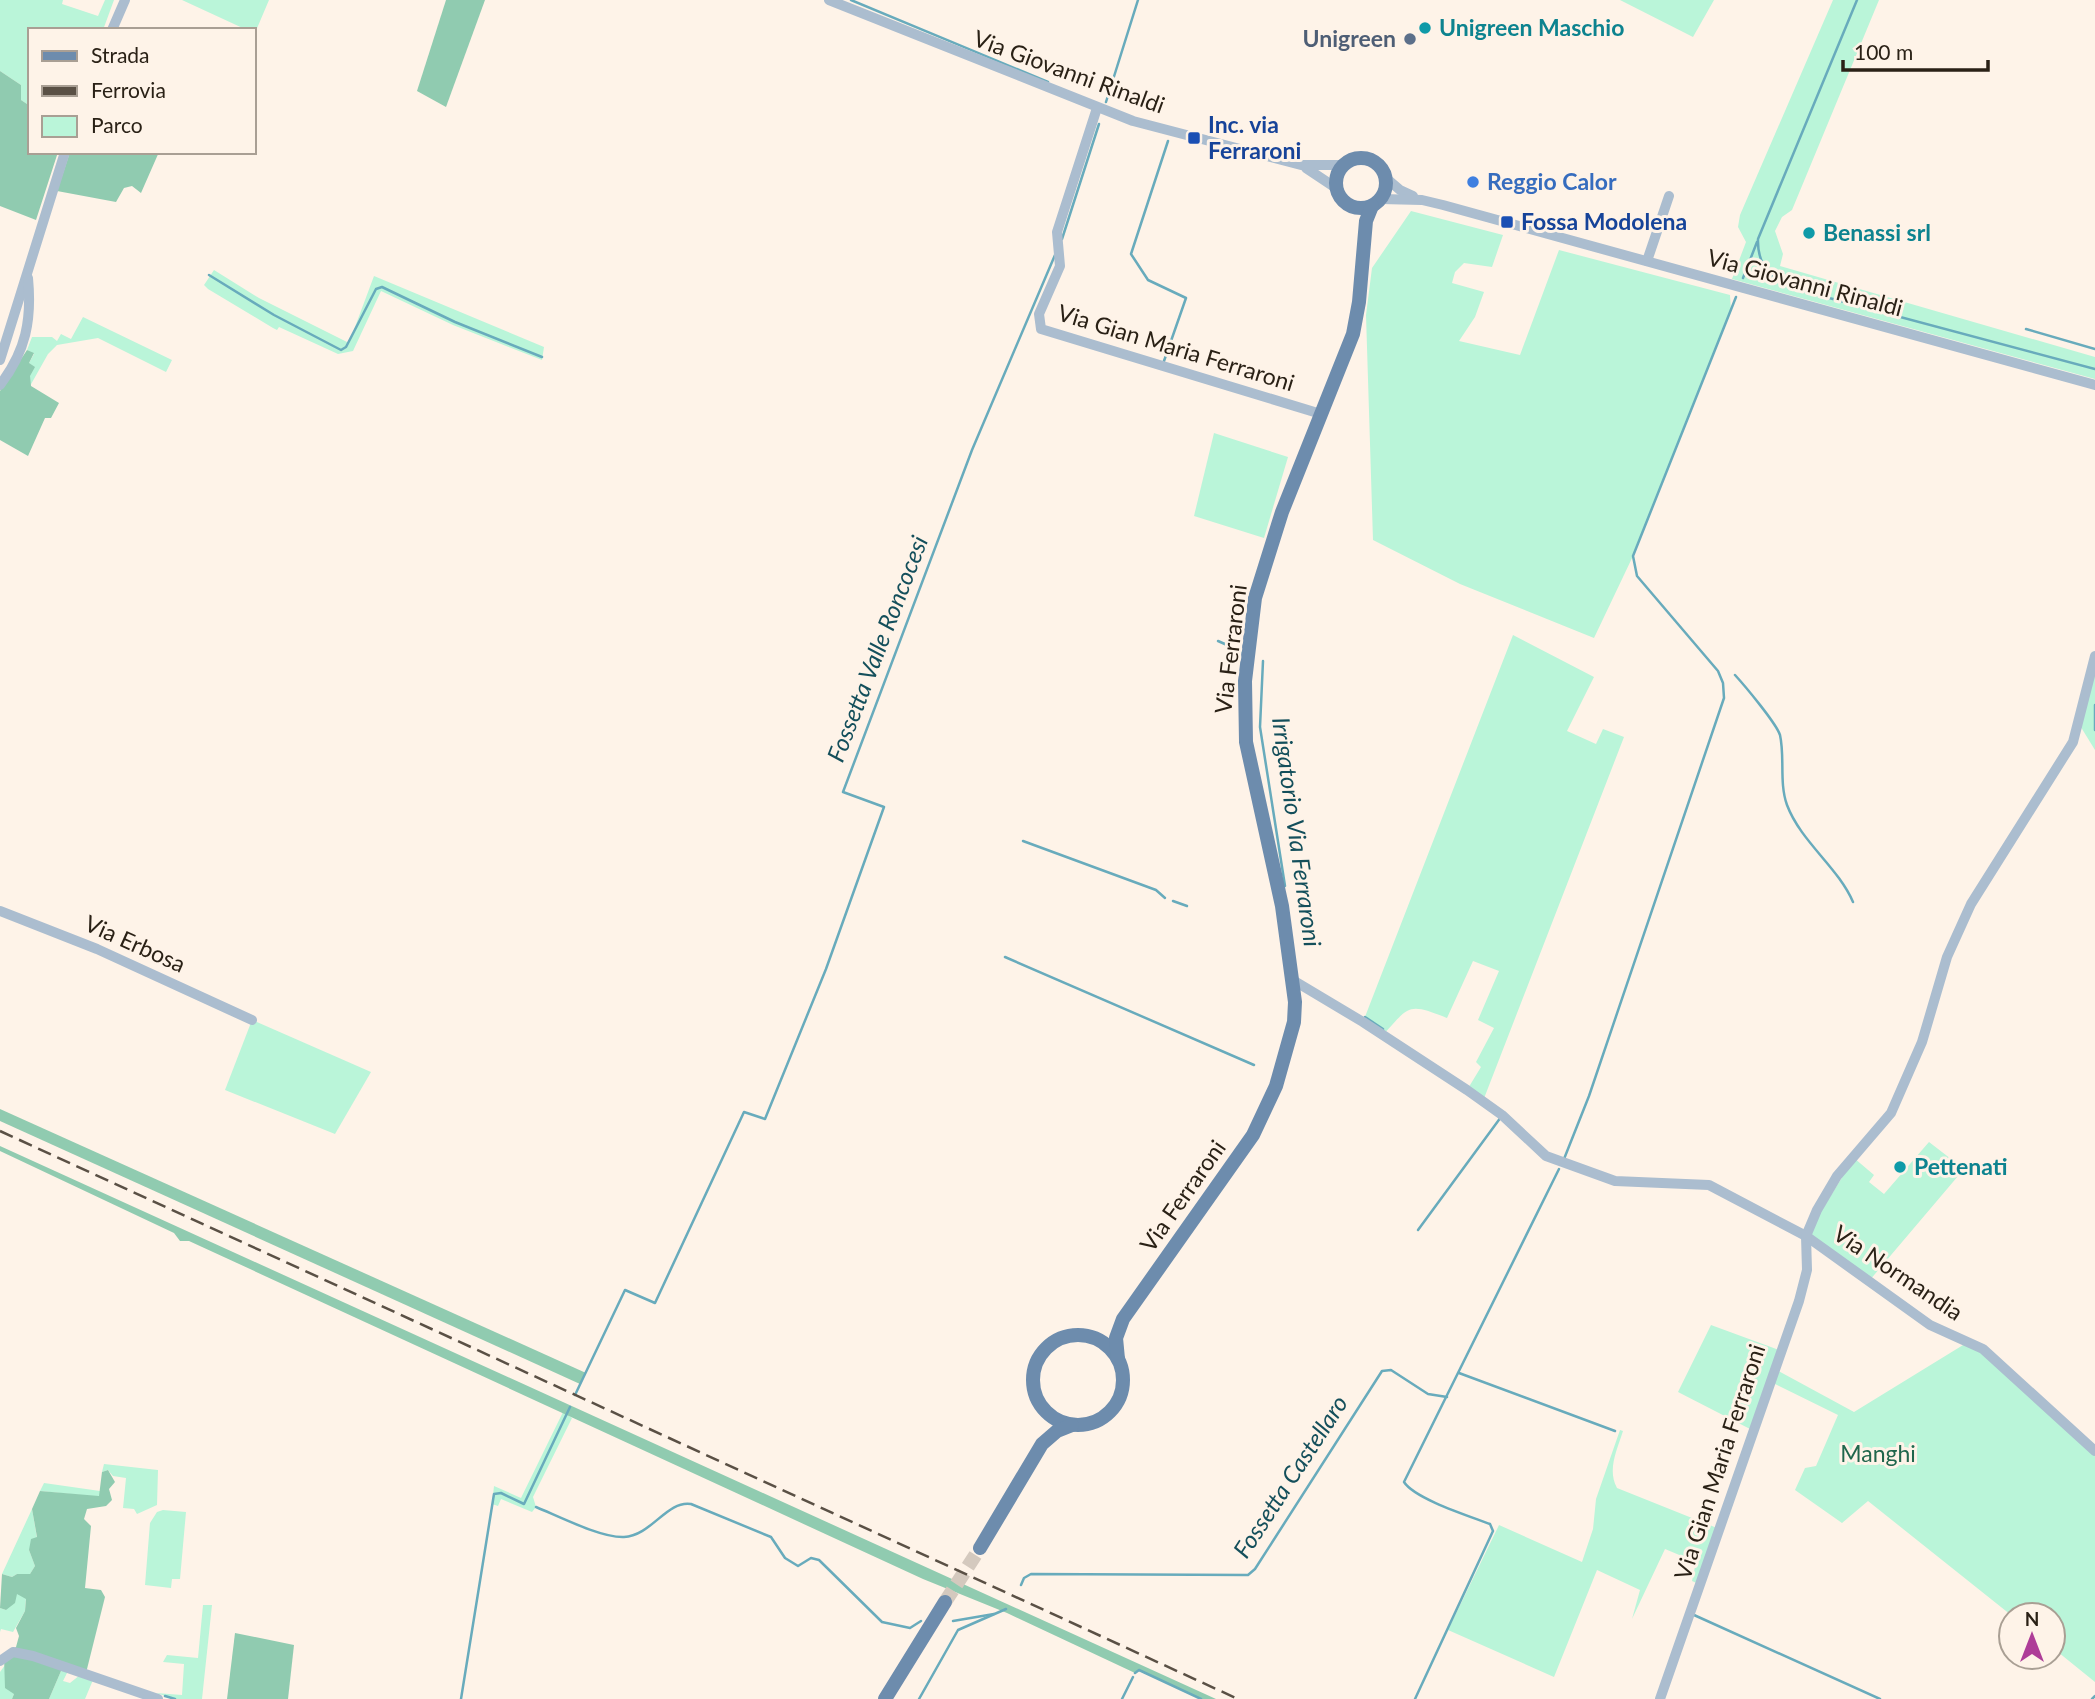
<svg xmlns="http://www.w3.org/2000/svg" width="2095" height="1699" viewBox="0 0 2095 1699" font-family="Lato,sans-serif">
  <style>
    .green { fill: #baf5d9 }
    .forest { fill: #90cbb0 }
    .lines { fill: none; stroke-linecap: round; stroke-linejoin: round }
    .stream { stroke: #68abbc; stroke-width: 2.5 }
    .major-tunnel { stroke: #d4c9be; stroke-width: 14; stroke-dasharray: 14 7; stroke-linecap: butt }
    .minor { stroke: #abbdcf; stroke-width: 10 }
    .major { stroke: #6d8cad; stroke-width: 14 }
    .rail { stroke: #5a5045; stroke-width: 2.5; stroke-dasharray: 14 7; stroke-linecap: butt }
    .culture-dot { fill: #0f9aa8; stroke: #fef3e8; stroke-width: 2.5 }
    .service-dot { fill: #5c6f8a; stroke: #fef3e8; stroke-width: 2.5 }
    .transit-dot { fill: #1a4fb4; stroke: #fef3e8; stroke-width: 2.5 }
    .shop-dot { fill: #3f7fe0; stroke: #fef3e8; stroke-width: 2.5 }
    .labels { text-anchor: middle; stroke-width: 6; stroke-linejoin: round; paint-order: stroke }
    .culture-label { font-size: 23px; font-weight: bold; fill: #0d838f; stroke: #fef3e8; text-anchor: start }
    .service-label { font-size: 23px; font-weight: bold; fill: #4e5e75; stroke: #fef3e8; text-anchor: end }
    .street-label { font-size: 23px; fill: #2a2116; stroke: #fef3e8 }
    .transit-label { font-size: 23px; font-weight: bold; fill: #164399; stroke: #fef3e8; text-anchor: start }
    .shop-label { font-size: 23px; font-weight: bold; fill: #366cbe; stroke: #fef3e8; text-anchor: start }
    .park-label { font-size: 23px; fill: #20664c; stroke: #fef3e8 }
    .water-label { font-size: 24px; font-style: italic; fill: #144f5b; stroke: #fef3e8 }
  </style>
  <rect width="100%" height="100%" fill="#fef3e8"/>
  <g class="green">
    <path d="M0 0H63L62 4 98 16 105 0H114L103 30H30V106L21 100V85L0 71Z"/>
    <path d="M182 0H269L255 33 254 30H247Z"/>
    <path d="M1620 0H1714L1693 37Z"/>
    <path d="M1833 0H1879L1792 210 1782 217 1775 231 1783 254 1780 266 2095 357V379L1732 279 1746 242 1738 227 1740 215Z"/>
    <path d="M1411 211 1503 235 1492 267 1464 263 1455 272 1452 283 1484 292 1475 317 1459 341 1520 355 1559 250 1730 295 1731 311 1633 556 1594 638 1460 584 1373 540 1366 315 1372 268Z"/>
    <path d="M214 270 259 298 349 343 374 276 544 347 542 360 453 325 381 291 353 351 338 354 279 327 277 330 273 328 208 289 204 285Z"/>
    <path d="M83 317 172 360 166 372 98 338 57 345 48 354 30 386 29 363 34 354 27 350 32 337H52L57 341 61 334 71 339Z"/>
    <path d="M1214 433 1288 457 1264 538 1194 516Z"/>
    <path d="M1513 635 1594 677 1567 731 1596 744 1603 729 1624 737 1483 1101 1467 1090 1481 1067 1476 1062 1494 1028 1478 1020 1499 971 1473 961 1447 1018C1408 1003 1410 1005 1383 1035L1363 1022Z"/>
    <path d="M2095 660V750L2079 724Z"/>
    <path d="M252 1020 371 1072 335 1134 225 1090Z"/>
    <path d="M1929 1142 1964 1169 1869 1281 1806 1236 1854 1158 1874 1175 1869 1182 1884 1194Z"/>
    <path d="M1711 1325 1779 1350 1773 1368 1854 1412 1968 1342 2095 1451V1682L2053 1648V1615H2011L1868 1501 1842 1523 1795 1490 1805 1468 1816 1466 1838 1415 1769 1381 1752 1430 1678 1392Z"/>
    <path d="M563 1412 572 1418 533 1497 536 1507 532 1512 501 1499 498 1506 492 1504 494 1486 521 1498Z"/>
    <path d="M1620 1430 1623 1431C1617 1450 1607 1470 1617 1488L1717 1528 1701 1585 1692 1581 1696 1562 1665 1549 1632 1619 1640 1590 1597 1570 1554 1677 1448 1630 1499 1525 1582 1562 1593 1529 1596 1499Z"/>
    <path d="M104 1464 158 1470 157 1505 137 1514 134 1509 123 1508 126 1478 113 1476 108 1470 102 1472Z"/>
    <path d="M44 1483 100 1491V1497L40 1491Z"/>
    <path d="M32 1509 37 1538 29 1550 35 1566 30 1574H17L12 1577 2 1574Z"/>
    <path d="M163 1510 186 1512 180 1579H172L171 1588 145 1585 150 1523 157 1512Z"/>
    <path d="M17 1593 26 1598 25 1611 13 1632 1 1629 0 1632V1608L6 1610Z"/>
    <path d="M203 1605H212L202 1699H175L156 1693 182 1695 184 1664 163 1662 167 1655 198 1658Z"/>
    <path d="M5 1665 14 1694 12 1699H0V1672Z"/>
    <path d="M70 1667 63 1681 70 1683 80 1675 93 1680 85 1699H49L61 1671Z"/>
  </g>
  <g class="forest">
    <path d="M446 0H485L446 107 417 91Z"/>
    <path d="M0 71 21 85V100L30 106V152H58L36 220 0 206Z"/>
    <path d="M70 152H159L141 193 132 186 124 188 116 202 57 191Z"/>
    <path d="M27 350 34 353 29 363 35 367 30 376 31 386 59 403 51 418H45L28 456 0 440V391Z"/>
    <path d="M0 1109 586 1373 580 1384 0 1121Z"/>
    <path d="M0 1146 1216 1699H1201L1139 1670 1135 1673 1007 1613 923 1579 189 1241H180L174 1233 0 1151Z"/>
    <path d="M108 1470 115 1482 109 1489 112 1500 106 1506 87 1509 84 1519 91 1526 85 1588 101 1590 105 1597 86 1673 61 1671 49 1699H12L14 1694 5 1688 4 1656 16 1647 19 1636 16 1628 25 1611 26 1599 17 1594 15 1603 6 1610 0 1608 2 1574 12 1577 17 1574H30L35 1566 29 1550 31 1539 37 1537 32 1509 40 1491 99 1496 102 1472Z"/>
    <path d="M235 1633 294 1645 288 1699H227Z"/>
  </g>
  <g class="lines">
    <g class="stream">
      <path d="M851 0 1048 82"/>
      <path d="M1857 0 1758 239C1757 271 1776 281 1803 291L2095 369"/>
      <path d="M1106 102 1138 0"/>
      <path d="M1062 239 1099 124"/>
      <path d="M209 275 274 315 341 350 346 347 376 289 382 287 455 322 542 357"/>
      <path d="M1743 278 1757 242"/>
      <path d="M2026 329 2095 349"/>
      <path d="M1164 361 1186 298 1148 280 1131 254 1168 141"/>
      <path d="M1218 641 1243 652"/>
      <path d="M1263 661 1260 727 1285 886"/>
      <path d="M1735 675C1745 686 1776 723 1780 735 1785 757 1779 783 1787 805 1801 842 1838 867 1853 902"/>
      <path d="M2095 705V730"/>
      <path d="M1023 841 1156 890 1165 898"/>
      <path d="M1173 901 1187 906"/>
      <path d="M1005 957 1254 1065"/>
      <path d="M1365 1017 1383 1029"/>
      <path d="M1564 1159 1589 1096 1724 698 1723 683 1718 671 1637 576 1633 556 1736 297"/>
      <path d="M1418 1230 1501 1117"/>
      <path d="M1459 1373 1615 1431"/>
      <path d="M575 1395 625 1290 655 1303 744 1112 765 1119 826 969 884 807 843 792 972 450 1055 255"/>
      <path d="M536 1507C558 1516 601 1538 624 1537 651 1536 667 1500 691 1504L771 1537 785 1558 798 1566 811 1558 819 1560 882 1622 910 1628 921 1621"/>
      <path d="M1021 1585 1024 1578 1031 1574 1248 1575 1255 1569 1382 1371 1391 1370 1428 1394 1447 1397"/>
      <path d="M1694 1615 1880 1699"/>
      <path d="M953 1621 994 1614"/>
      <path d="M1135 1673 1139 1670 1201 1699"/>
      <path d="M165 1696 175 1699"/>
      <path d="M461 1699 494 1494 501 1493 524 1504 570 1407"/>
      <path d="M919 1699 958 1630 1006 1609"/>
      <path d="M1122 1699 1133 1677"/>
      <path d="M1415 1699 1493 1531 1490 1524C1469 1516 1415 1499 1404 1482L1559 1169"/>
      <path d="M2092 1699 2095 1696"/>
    </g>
    <path class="major-tunnel" d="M945 1602 980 1548"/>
    <g class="minor">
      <path d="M829 0 1133 121 1301 165H1343"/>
      <path d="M112 30 125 0"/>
      <path d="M1097 108 1057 232 1060 266 1039 314 1041 329 1321 414"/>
      <path d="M1306 168 1336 188"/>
      <path d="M1386 178 1400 190 1413 196"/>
      <path d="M1381 199 1422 200 1443 205 2095 385"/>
      <path d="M1647 261 1669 196"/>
      <path d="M0 360 65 152"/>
      <path d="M0 385C26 351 32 320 28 278"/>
      <path d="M0 911 97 949 252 1020"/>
      <path d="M1291 979 1363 1022 1467 1090 1502 1115 1546 1156 1615 1181 1709 1185 1806 1236 1930 1325 1983 1349 2095 1451"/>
      <path d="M0 1661 13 1652 33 1656 158 1699"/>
      <path d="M1660 1699 1799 1301 1807 1270 1806 1236 1817 1210 1837 1176 1891 1113 1922 1042 1947 957 1971 904 2073 742 2095 656"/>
    </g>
    <g class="major">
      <circle cx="1361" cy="183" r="25"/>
      <circle cx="1078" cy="1380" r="45"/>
      <path d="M1118 1359 1116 1338 1123 1319 1253 1135 1276 1086 1294 1022 1295 1002 1282 906 1246 742 1245 681 1255 598 1282 512 1353 334 1359 302 1366 221 1372 206"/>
      <path d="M980 1548 1042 1444 1057 1431 1072 1425"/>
      <path d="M885 1699 945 1602"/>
    </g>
    <path class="rail" d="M0 1131 1238 1699"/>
  </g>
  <g class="culture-dot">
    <circle cx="1425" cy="28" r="7"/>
    <circle cx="1809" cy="233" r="7"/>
    <circle cx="1900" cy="1167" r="7"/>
  </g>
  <circle class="service-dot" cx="1410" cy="39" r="7"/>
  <g class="transit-dot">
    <rect x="1187" y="131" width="14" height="14" rx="3.5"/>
    <rect x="1500" y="215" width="14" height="14" rx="3.5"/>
  </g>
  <circle class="shop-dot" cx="1473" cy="182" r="7"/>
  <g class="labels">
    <g class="culture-label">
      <text x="1439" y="36">Unigreen Maschio</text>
      <text x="1823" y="241">Benassi srl</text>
      <text x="1914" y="1175">Pettenati</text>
    </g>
    <g class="service-label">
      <text x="1396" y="47">Unigreen</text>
    </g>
    <g class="street-label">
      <text transform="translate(1069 72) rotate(20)" y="8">Via Giovanni Rinaldi</text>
      <text transform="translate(1805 283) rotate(15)" y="8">Via Giovanni Rinaldi</text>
      <text transform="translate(1176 348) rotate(17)" y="8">Via Gian Maria Ferraroni</text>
      <text transform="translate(1231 649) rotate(-83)" y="8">Via Ferraroni</text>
      <text transform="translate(135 944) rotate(24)" y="8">Via Erbosa</text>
      <text transform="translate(1183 1196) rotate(-55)" y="8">Via Ferraroni</text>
      <text transform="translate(1898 1273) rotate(34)" y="8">Via Normandia</text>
      <text transform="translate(1720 1462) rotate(-72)" y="8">Via Gian Maria Ferraroni</text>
    </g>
    <g class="transit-label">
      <text x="1208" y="133">Inc. via<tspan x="1208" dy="26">Ferraroni</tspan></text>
      <text x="1521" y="230">Fossa Modolena</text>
    </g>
    <g class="shop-label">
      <text x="1487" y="190">Reggio Calor</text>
    </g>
    <g class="park-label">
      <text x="1878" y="1462">Manghi</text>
    </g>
    <g class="water-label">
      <text transform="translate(878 649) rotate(-69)" y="8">Fossetta Valle Roncocesi</text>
      <text transform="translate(1296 832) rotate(82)" y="8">Irrigatorio Via Ferraroni</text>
      <text transform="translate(1291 1477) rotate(-57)" y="8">Fossetta Castellaro</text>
    </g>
  </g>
  <rect x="28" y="28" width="228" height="126" fill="#fef3e8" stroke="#a99f94" stroke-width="2"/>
  <rect x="42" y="51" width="35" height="10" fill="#6d8cad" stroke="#a99f94" stroke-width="2"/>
  <text x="91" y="63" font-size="21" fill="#2a2116">Strada</text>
  <rect x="42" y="86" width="35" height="10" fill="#5a5045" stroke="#a99f94" stroke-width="2"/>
  <text x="91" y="98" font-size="21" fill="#2a2116">Ferrovia</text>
  <rect x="42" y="116" width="35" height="21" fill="#baf5d9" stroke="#a99f94" stroke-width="2"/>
  <text x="91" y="133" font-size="21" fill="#2a2116">Parco</text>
  <g transform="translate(2032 1636)"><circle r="33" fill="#fef3e8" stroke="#a99f94" stroke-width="2"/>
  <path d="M0-5L12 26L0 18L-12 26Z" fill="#ae3d98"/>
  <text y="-10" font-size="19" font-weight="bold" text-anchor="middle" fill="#2a2116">N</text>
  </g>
  <path d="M1843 60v10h145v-10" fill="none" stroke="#2a2116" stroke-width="3.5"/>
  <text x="1854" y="60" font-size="21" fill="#2a2116" stroke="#fef3e8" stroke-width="5" paint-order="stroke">100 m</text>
</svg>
